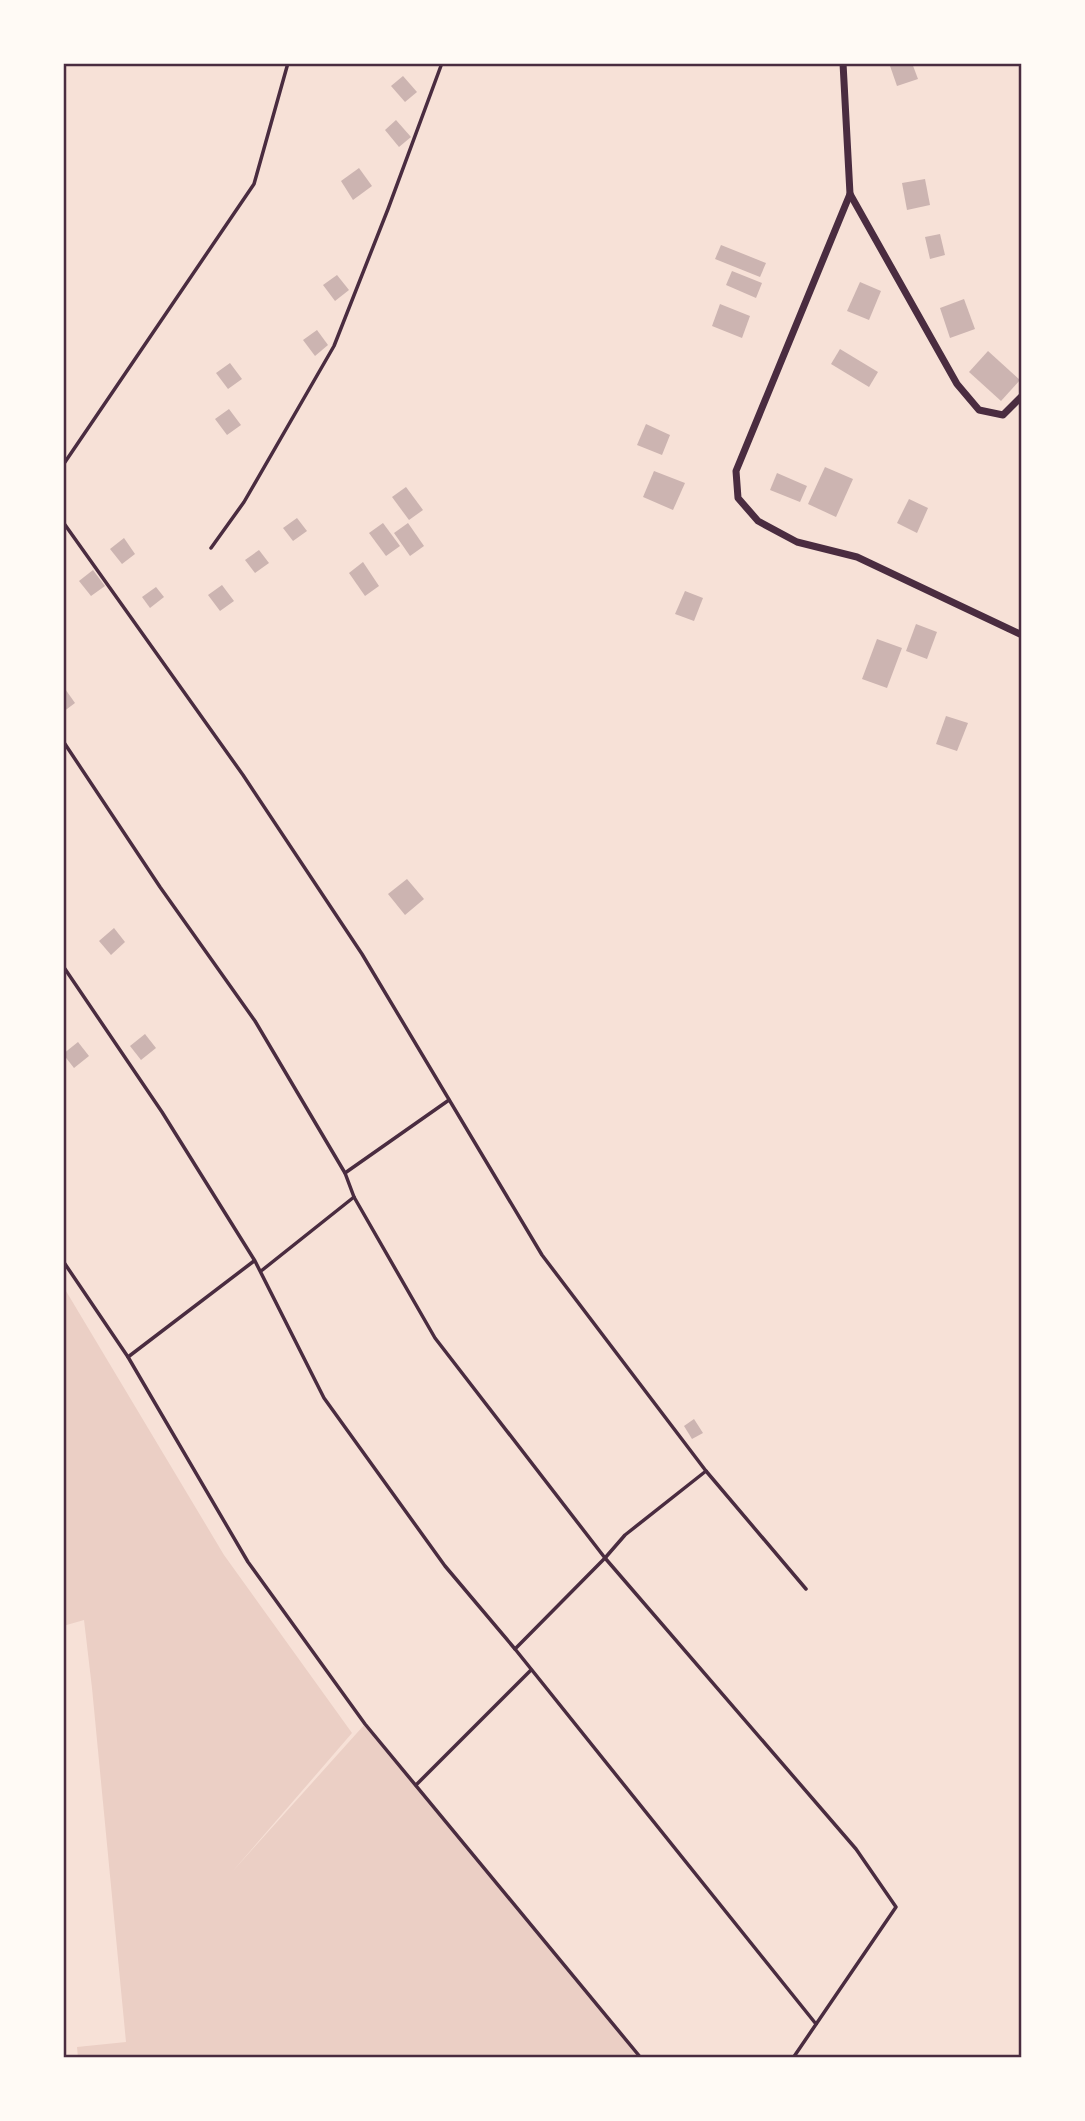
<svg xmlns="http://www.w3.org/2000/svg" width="1085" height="2121" viewBox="0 0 1085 2121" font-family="'Nunito Sans',sans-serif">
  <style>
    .green { fill: #ebcfc5 }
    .building { fill: #ccb4b1 }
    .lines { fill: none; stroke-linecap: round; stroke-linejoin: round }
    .service { stroke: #4a2c40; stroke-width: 3.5 }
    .minor { stroke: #4a2c40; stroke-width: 7 }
    .neatline { fill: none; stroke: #4a2c40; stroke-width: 2.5 }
  </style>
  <rect width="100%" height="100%" fill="#f7e1d7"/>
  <path class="green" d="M63 1286 224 1555 352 1733 232 1872 365 1724 641 2058H78L77 2047 126 2042 92 1688 84 1620 63 1626Z"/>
  <g class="building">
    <path d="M889 63H912L918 79 897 86Z"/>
    <path d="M403 76 417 92 405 102 391 86Z"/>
    <path d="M396 120 411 137 399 147 385 130Z"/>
    <path d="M359 168 372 186 353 200 341 181Z"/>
    <path d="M925 179 930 205 907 210 902 183Z"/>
    <path d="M940 234 945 255 930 259 925 237Z"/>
    <path d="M721 245 766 263 760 277 715 259Z"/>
    <path d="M732 271 762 283 756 298 726 285Z"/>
    <path d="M337 275 349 290 335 301 323 285Z"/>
    <path d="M860 282 881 291 869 320 847 311Z"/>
    <path d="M964 299 975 329 950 338 940 308Z"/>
    <path d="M720 304 750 316 742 338 712 326Z"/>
    <path d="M317 330 328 345 315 356 303 340Z"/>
    <path d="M840 349 878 372 869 387 831 364Z"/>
    <path d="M988 351 1020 380 1001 401 969 372Z"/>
    <path d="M230 363 242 379 228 389 216 373Z"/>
    <path d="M229 409 241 425 227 435 215 419Z"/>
    <path d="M646 424 670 435 662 455 637 445Z"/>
    <path d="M825 467 853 479 836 517 808 504Z"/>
    <path d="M654 471 685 483 673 510 643 497Z"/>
    <path d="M777 473 807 486 800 502 770 490Z"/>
    <path d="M406 487 423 510 409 520 392 497Z"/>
    <path d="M909 499 928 508 917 533 897 523Z"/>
    <path d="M297 518 307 531 293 541 283 528Z"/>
    <path d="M383 523 400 546 386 556 369 533Z"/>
    <path d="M408 523 424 546 410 556 394 533Z"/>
    <path d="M124 538 135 554 122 564 110 549Z"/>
    <path d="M259 550 269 563 255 573 245 560Z"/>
    <path d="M363 562 379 586 365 596 349 573Z"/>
    <path d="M93 570 105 586 91 596 79 581Z"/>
    <path d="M222 585 234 601 220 611 208 595Z"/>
    <path d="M156 587 164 597 150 608 142 597Z"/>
    <path d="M685 591 703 598 694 621 675 614Z"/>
    <path d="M916 624 937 632 927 659 906 651Z"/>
    <path d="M877 639 902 648 887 688 862 679Z"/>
    <path d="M63 686 75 703 63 712Z"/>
    <path d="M946 716 968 723 957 751 936 744Z"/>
    <path d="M407 879 424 899 405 915 388 894Z"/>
    <path d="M114 928 125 942 111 955 99 941Z"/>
    <path d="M145 1034 156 1048 141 1060 130 1046Z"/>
    <path d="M78 1042 89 1056 74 1068 63 1054Z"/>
    <path d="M694 1419 703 1433 692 1439 684 1426Z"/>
  </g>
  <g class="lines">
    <g class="service">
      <path d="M63 465 254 184 288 63"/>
      <path d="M63 522 243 775 362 954 542 1255 706 1471 806 1589"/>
      <path d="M211 548 244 502 334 346 388 209 442 63"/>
      <path d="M63 741 160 887 255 1021 345 1173 354 1197 435 1338 605 1558 856 1849 896 1907 793 2058"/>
      <path d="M63 966 162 1112 255 1261 324 1398 445 1566 515 1649 816 2024"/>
      <path d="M345 1173 449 1100"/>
      <path d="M63 1261 128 1357 248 1562 365 1724 641 2058"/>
      <path d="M261 1271 354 1197"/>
      <path d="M128 1357 254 1261"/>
      <path d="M515 1649 605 1558 625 1535 706 1471"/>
      <path d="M416 1785 531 1670"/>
    </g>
    <g class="minor">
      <path d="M843 63 850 194 957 384 979 410 1003 415 1022 396"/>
      <path d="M850 194 736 471 738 498 758 521 797 542 857 557 1022 635"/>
    </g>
  </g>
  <rect width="1085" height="2121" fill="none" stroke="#fffaf5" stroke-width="130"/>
  <rect x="65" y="65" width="955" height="1991" class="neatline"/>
</svg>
